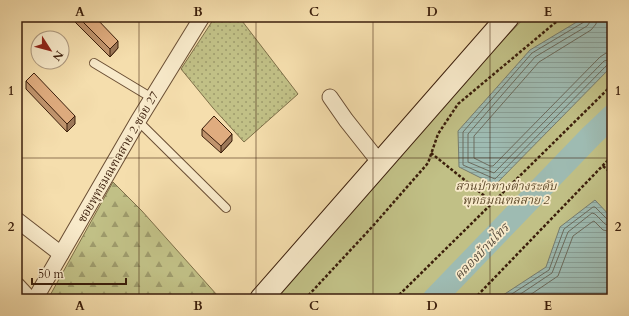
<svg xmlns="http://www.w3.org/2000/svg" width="629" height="316" viewBox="0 0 629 316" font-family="Cardo,'Noto Serif Thai',serif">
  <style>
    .grass { fill: url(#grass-dots); stroke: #7e6f48 }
    .forest { fill: url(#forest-firs); stroke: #7e6f48 }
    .park { fill: #c1c086; stroke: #7e6f48 }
    .water { fill: url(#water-rules); stroke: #767c6f }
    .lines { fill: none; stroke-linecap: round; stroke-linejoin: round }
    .shore { stroke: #6c6c5e; stroke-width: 1 }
    .river { stroke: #9ebbb2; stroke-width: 23 }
    .lane-casing { stroke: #6a4e34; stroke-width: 10 }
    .street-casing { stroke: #6a4e34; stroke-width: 17 }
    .secondary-casing { stroke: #3b1e0b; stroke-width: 24 }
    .path { stroke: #3b1e0b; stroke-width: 2.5; stroke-dasharray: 3 2; stroke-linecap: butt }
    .lane { stroke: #f8eaca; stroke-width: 8 }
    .street { stroke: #f8eaca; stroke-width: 15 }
    .secondary { stroke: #f8eaca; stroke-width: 22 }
    .wall { fill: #c0946d; stroke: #3b1e0b }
    .shaded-wall { fill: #9c7859; stroke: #3b1e0b }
    .building { fill: #dfac7f; stroke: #3b1e0b }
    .grid { fill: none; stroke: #3b1e0b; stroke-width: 1; stroke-opacity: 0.55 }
    .labels { text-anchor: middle; stroke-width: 3.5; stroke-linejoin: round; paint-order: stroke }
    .street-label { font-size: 12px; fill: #3b1e0b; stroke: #f8eaca }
    .park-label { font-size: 12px; font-style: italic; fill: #634f30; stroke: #f8eaca }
    .water-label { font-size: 13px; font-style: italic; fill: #594d3d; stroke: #f8eaca }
    .neatline { fill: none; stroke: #3b1e0b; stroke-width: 1.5 }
    .grid-label { font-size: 13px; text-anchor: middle; font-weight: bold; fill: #3b1e0b }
  </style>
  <defs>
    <pattern id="grass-dots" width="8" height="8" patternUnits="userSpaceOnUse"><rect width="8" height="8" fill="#c1c086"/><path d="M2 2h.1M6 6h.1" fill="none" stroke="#9e9b6c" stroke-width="1.8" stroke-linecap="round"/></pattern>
    <pattern id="forest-firs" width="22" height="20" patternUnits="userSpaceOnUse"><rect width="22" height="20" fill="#c1c086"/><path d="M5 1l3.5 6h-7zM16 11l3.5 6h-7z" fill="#9e9b6c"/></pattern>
    <pattern id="water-rules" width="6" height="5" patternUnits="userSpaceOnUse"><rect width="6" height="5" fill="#9ebbb2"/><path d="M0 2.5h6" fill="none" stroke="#89a098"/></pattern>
  </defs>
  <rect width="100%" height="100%" fill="#f5dead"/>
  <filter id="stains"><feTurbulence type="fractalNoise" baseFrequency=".005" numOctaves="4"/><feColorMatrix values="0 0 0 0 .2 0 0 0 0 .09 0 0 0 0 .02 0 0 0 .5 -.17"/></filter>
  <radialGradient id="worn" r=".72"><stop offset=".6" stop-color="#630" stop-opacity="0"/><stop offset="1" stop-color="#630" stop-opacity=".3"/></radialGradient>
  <path class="grass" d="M215 17H239L298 94 244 142 213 108 181 69Z"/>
  <path class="forest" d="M113 182 142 211 217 295 213 299H48Z"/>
  <path class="park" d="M525 17H612V299H271L453 93Z"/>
  <g class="water">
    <path d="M585 17H612V66L495 185 459 167 458 131 530 50Z"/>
    <path d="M595 200 612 218V299H497L546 267 560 227Z"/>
  </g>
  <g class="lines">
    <g class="shore">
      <path d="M586 17 584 22 532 53 463 132V165L495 179 607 65 612 64"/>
      <path d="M591 17 590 22 587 26 535 57 468 134V162L494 173 604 61 612 59"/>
      <path d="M597 17 596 24 591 30 539 62 474 136V158L490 166H493L600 57 606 53H612"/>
      <path d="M504 299 549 270 564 229 593 207H595L608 220 612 221"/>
      <path d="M513 299 552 273 568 232 592 213 595 214 605 224 612 226"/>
      <path d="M524 299 558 276 573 236 592 222 594 221 603 230 612 232"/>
    </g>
    <path class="river" d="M434 299 591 136 612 116"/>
    <g class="lane-casing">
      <g id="lane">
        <path d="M94 63 152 98"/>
        <path d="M138 121 226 208"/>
      </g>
    </g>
    <g class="street-casing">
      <g id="street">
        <path d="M330 97 346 120 380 163"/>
        <path d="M17 220 61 254"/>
        <path d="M17 285 30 299"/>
        <path d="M35 299 138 121 202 17"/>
      </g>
    </g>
    <g class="secondary-casing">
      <path id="secondary" d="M261 299 508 17"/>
    </g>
    <g class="path">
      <path d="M431 153 492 202"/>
      <path d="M603 166 612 174"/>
      <path d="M305 299 372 227 428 163 438 134 458 104 562 17"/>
      <path d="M390 299 400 294 612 85"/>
      <path d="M474 299 612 156"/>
    </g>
    <use href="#lane" class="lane"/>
    <use href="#street" class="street"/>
    <use href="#secondary" class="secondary"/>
  </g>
  <g class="wall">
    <path d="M70 17H95L118 48 110 57Z"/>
    <path d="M26 81 75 124 67 132 26 89Z"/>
    <path d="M202 129 232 141 221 153 202 136Z"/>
  </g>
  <g class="shaded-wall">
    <path d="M118 41V48L110 57V49Z"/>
    <path d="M75 116V124L67 132V124Z"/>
    <path d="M232 134V141L221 153V146Z"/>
  </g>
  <g class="building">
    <path d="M78 17H95L118 41 110 49Z"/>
    <path d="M34 73 75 116 67 124 26 81Z"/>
    <path d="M214 116 232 134 221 146 202 129Z"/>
  </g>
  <path class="grid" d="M139 17V299M256 17V299M373 17V299M490 17V299M17 158H612"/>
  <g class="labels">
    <g class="street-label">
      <text transform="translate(118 157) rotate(-60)" y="4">ซอยพุทธมณฑลสาย 2 ซอย 27</text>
    </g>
    <g class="park-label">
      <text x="506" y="190">สวนป่าทางต่างระดับ<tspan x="506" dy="14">พุทธมณฑลสาย 2</tspan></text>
    </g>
    <g class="water-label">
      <text transform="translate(481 251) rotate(-46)" y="5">คลองบ้านไทร</text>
    </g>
  </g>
  <rect width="629" height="316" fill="none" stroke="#f5dead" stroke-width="44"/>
  <g transform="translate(50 50) rotate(126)"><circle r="19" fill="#f8eaca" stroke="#ac987e"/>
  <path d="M0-3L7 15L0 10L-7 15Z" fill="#8f2418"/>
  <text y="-6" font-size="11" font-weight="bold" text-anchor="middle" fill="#3b1e0b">N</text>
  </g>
  <path d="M32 278v6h94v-6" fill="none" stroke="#3b1e0b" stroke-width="2"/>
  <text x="38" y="278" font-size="12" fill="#3b1e0b" stroke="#f8eaca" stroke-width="3" paint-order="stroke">50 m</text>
  <rect x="22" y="22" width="585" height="272" class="neatline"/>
  <g class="grid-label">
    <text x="80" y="16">A</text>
    <text x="198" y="16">B</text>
    <text x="314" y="16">C</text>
    <text x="432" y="16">D</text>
    <text x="548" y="16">E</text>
    <text x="11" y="95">1</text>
    <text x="618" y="95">1</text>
    <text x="11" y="231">2</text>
    <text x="618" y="231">2</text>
    <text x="80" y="310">A</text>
    <text x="198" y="310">B</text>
    <text x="314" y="310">C</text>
    <text x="432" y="310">D</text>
    <text x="548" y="310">E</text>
  </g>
  <rect width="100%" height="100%" filter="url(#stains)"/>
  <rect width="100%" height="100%" fill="url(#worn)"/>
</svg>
